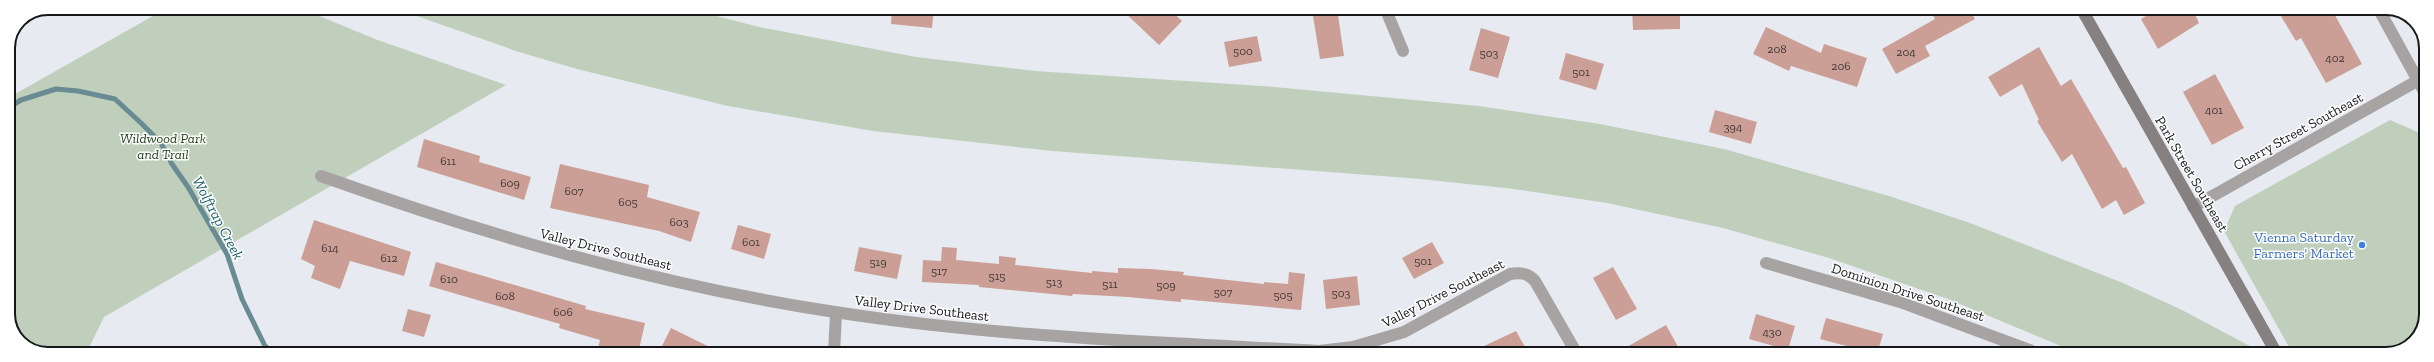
<svg xmlns="http://www.w3.org/2000/svg" width="2434" height="362" viewBox="0 0 2434 362" font-family="'Zilla Slab',serif">
  <style>
    .green { fill: #bfcfbb }
    .lines { fill: none; stroke-linecap: round; stroke-linejoin: round }
    .stream { stroke: #688b94; stroke-width: 5 }
    .building { fill: #cb9f95 }
    .street { stroke: #a6a3a2; stroke-width: 12 }
    .secondary { stroke: #868080; stroke-width: 12 }
    .shop-dot { fill: #3f7fe0; stroke: #fff; stroke-width: 1.5 }
    .labels { text-anchor: middle; stroke-width: 3; stroke-linejoin: round; paint-order: stroke }
    .number-label { font-size: 12px; fill: #433939 }
    .street-label { font-size: 14px; fill: #16171a; stroke: #fff }
    .park-label { font-size: 14px; font-style: italic; fill: #1d4214; stroke: #fff }
    .shop-label { font-size: 14px; fill: #366cbe; stroke: #fff; text-anchor: end }
    .water-label { font-size: 15px; font-style: italic; fill: #1e616c; stroke: #fff }
    .rim { fill: none; stroke: #16171a; stroke-width: 2 }
  </style>
  <rect width="100%" height="100%" fill="#e7eaf0"/>
  <g class="green">
    <path d="M167 8H300L375 39 506 85 104 317 86 354H43L20 342 8 319V98Z"/>
    <path d="M394 8H685L759 27 916 57 1035 71 1274 87 1479 106 1600 124 1724 149 1889 196 1970 223 2123 283 2180 309 2265 354H2080L1948 299 1829 258 1723 228 1607 203 1514 189 1421 179 1053 151 873 131 728 106 577 69 519 52Z"/>
    <path d="M2390 120 2420 133 2426 144V319L2412 344 2386 354H2293L2224 231 2235 206Z"/>
  </g>
  <g class="lines">
    <path class="stream" d="M8 108 21 100 56 89 78 91 115 99 141 123 161 143 172 164 188 187 227 254 242 299 265 346 275 354"/>
  </g>
  <g class="building">
    <path d="M892 8H934L932 28 891 24Z"/>
    <path d="M1120 8H1168L1182 21 1159 45Z"/>
    <path d="M1324 8H1337L1344 56 1320 59 1312 10Z"/>
    <path d="M1632 8H1680V29L1633 30Z"/>
    <path d="M1929 8H1969L1975 19 1925 46 1930 56 1896 74 1882 49 1935 19Z"/>
    <path d="M2160 8H2192L2199 23 2158 49 2141 19Z"/>
    <path d="M2276 8H2331L2362 64 2326 83 2301 38 2296 41Z"/>
    <path d="M1766 27 1821 53 1824 44 1867 58 1857 87 1791 66 1789 71 1753 54Z"/>
    <path d="M1481 28 1510 37 1498 78 1469 70Z"/>
    <path d="M1257 36 1262 61 1229 67 1224 42Z"/>
    <path d="M2039 47 2061 86 2071 79 2123 168 2126 167 2145 203 2124 215 2116 200 2102 209 2072 154 2062 162 2037 121 2039 120 2022 84 2000 97 1988 77Z"/>
    <path d="M1566 53 1604 64 1596 90 1559 79Z"/>
    <path d="M2215 74 2244 128 2212 145 2183 92Z"/>
    <path d="M1715 110 1757 122 1751 144 1709 132Z"/>
    <path d="M424 139 480 156 479 162 531 177 524 200 417 167Z"/>
    <path d="M560 164 649 185 647 197 700 212 691 242 659 231 550 208Z"/>
    <path d="M314 220 411 252 404 276 350 261 340 289 311 278 315 266 301 259Z"/>
    <path d="M738 225 771 234 764 259 731 249Z"/>
    <path d="M1432 242 1444 263 1414 279 1402 258Z"/>
    <path d="M859 247 902 255 897 279 854 271Z"/>
    <path d="M942 247 957 248 956 260 999 264V256L1016 258 1015 265 1092 273V271L1118 273V268L1151 269 1184 272 1183 275 1264 284V282L1288 284 1289 272 1305 274 1301 310 1181 299V302L1128 297 1073 294 1072 296 979 287V285L922 282 923 260 941 261Z"/>
    <path d="M436 262 586 306 585 309 645 323 638 354H597L600 340 559 328 560 324 429 286Z"/>
    <path d="M1613 267 1637 309 1616 320 1593 278Z"/>
    <path d="M1357 276 1360 305 1326 309 1323 280Z"/>
    <path d="M408 309 431 315 424 337 402 331Z"/>
    <path d="M1756 314 1795 326 1788 350 1749 339Z"/>
    <path d="M1826 318 1883 334 1877 354 1820 339Z"/>
    <path d="M1666 325 1682 354H1614Z"/>
    <path d="M671 328 724 354H668L660 350Z"/>
    <path d="M1516 331 1529 354H1467Z"/>
  </g>
  <g class="lines">
    <g class="street">
      <path d="M1385 8 1403 51"/>
      <path d="M2378 8 2426 95"/>
      <path d="M321 176C489 236 658 285 835 312 995 337 1157 342 1319 351L1353 347 1404 332 1510 274C1520 272 1528 273 1535 281L1577 354"/>
      <path d="M2193 207 2417 81"/>
      <path d="M1766 263 1900 302 2040 354"/>
      <path d="M834 354 836 313"/>
    </g>
    <path class="secondary" d="M2081 8 2277 354"/>
  </g>
  <circle class="shop-dot" cx="2362" cy="245" r="4"/>
  <g class="labels">
    <g class="number-label">
      <text x="1777" y="53">208</text>
      <text x="1243" y="55">500</text>
      <text x="1906" y="56">204</text>
      <text x="1489" y="57">503</text>
      <text x="2335" y="62">402</text>
      <text x="1841" y="70">206</text>
      <text x="1581" y="76">501</text>
      <text x="2214" y="114">401</text>
      <text x="1733" y="131">394</text>
      <text x="448" y="165">611</text>
      <text x="510" y="187">609</text>
      <text x="574" y="195">607</text>
      <text x="628" y="206">605</text>
      <text x="679" y="226">603</text>
      <text x="751" y="246">601</text>
      <text x="330" y="252">614</text>
      <text x="389" y="262">612</text>
      <text x="1423" y="265">501</text>
      <text x="878" y="266">519</text>
      <text x="939" y="275">517</text>
      <text x="997" y="280">515</text>
      <text x="449" y="283">610</text>
      <text x="1054" y="286">513</text>
      <text x="1110" y="288">511</text>
      <text x="1166" y="289">509</text>
      <text x="1223" y="296">507</text>
      <text x="1341" y="297">503</text>
      <text x="1283" y="299">505</text>
      <text x="505" y="300">608</text>
      <text x="563" y="316">606</text>
      <text x="1772" y="336">430</text>
    </g>
    <g class="street-label">
      <text transform="translate(2298 131) rotate(-29)" y="5">Cherry Street Southeast</text>
      <text transform="translate(2192 174) rotate(60)" y="5">Park Street Southeast</text>
      <text transform="translate(606 249) rotate(14)" y="5">Valley Drive Southeast</text>
      <text transform="translate(1908 292) rotate(18)" y="5">Dominion Drive Southeast</text>
      <text transform="translate(1443 293) rotate(-27)" y="5">Valley Drive Southeast</text>
      <text transform="translate(922 308) rotate(7)" y="5">Valley Drive Southeast</text>
    </g>
    <g class="park-label">
      <text x="163" y="143">Wildwood Park<tspan x="163" dy="16">and Trail</tspan></text>
    </g>
    <g class="shop-label">
      <text x="2354" y="242">Vienna Saturday<tspan x="2354" dy="16">Farmers' Market</tspan></text>
    </g>
    <g class="water-label">
      <text transform="translate(218 218) rotate(62)" y="5">Wolftrap Creek</text>
    </g>
  </g>
  <path d="M0 0H2434V362H0ZM48 15H2386A33 33 0 0 1 2419 48V314A33 33 0 0 1 2386 347H48A33 33 0 0 1 15 314V48A33 33 0 0 1 48 15Z" fill="#fff" fill-rule="evenodd"/>
  <path class="rim" d="M48 15H2386A33 33 0 0 1 2419 48V314A33 33 0 0 1 2386 347H48A33 33 0 0 1 15 314V48A33 33 0 0 1 48 15Z"/>
</svg>
